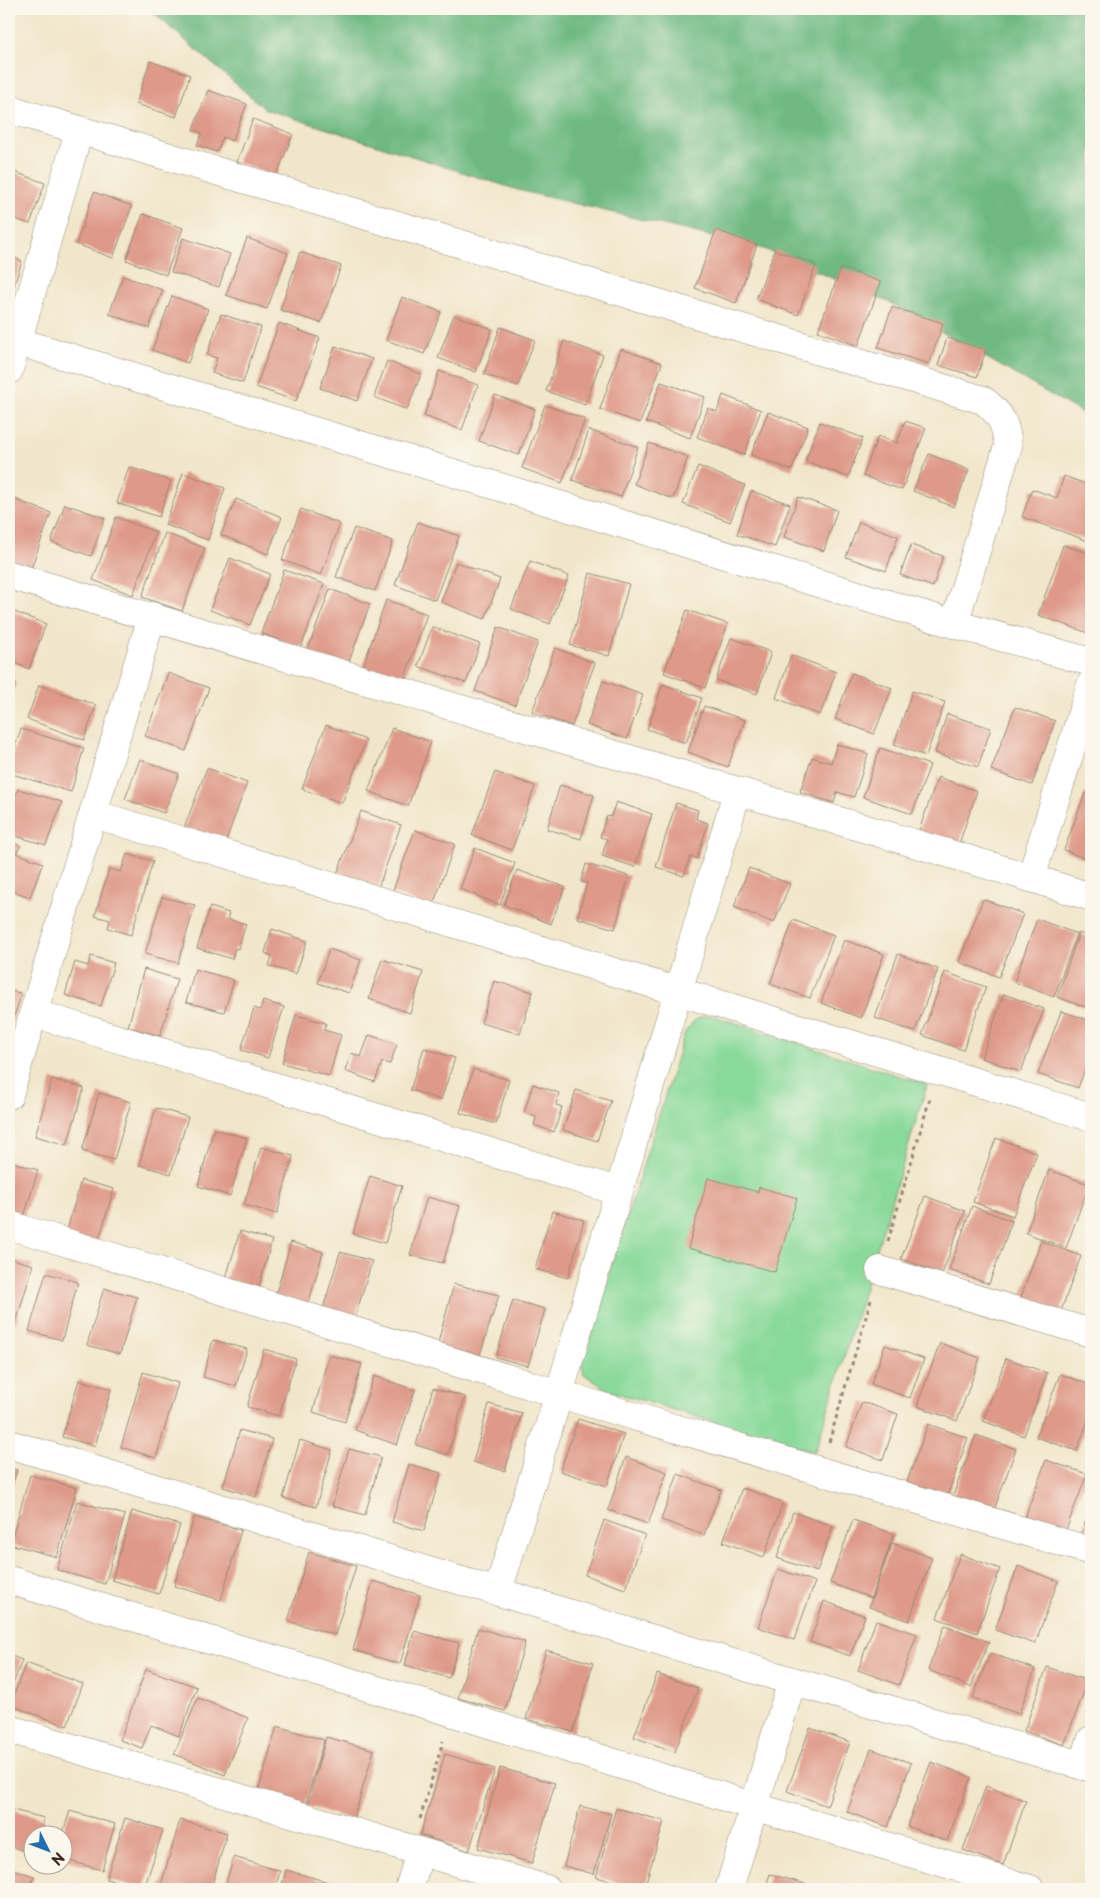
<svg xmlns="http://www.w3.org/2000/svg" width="1100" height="1898" viewBox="0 0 1100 1898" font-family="'Playpen Sans',sans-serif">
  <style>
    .green { fill: #88d99a; stroke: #62825c }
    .forest { fill: #6eb982; stroke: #547250 }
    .building { fill: #de9988 }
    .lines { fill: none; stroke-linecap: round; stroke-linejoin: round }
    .minor-casing { stroke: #968874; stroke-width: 29 }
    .path { stroke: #968874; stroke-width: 3; stroke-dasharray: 4 4; stroke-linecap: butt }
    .minor { stroke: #fff; stroke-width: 28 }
  </style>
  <rect width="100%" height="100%" fill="#fbf7ec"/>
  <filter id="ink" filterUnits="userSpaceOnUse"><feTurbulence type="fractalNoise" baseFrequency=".02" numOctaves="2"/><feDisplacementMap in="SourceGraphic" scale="10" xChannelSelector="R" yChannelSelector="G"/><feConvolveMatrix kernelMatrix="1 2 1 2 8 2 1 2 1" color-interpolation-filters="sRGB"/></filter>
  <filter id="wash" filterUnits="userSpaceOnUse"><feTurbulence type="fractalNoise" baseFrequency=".0096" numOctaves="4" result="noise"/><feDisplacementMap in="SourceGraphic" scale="20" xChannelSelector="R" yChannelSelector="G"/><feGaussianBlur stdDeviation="1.12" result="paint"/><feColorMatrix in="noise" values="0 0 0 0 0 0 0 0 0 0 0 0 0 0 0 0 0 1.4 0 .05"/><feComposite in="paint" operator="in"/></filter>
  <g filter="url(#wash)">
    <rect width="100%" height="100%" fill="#f1e6cb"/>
    <path class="green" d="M703 1016H714L927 1085 815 1452 607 1390 584 1374 581 1363 685 1032 694 1021Z"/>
    <path class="forest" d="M149 9H1091V418L893 304 764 249 518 190 265 109Z"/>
    <g id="blocks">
      <g class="building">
        <path d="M150 61 190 75 176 117 136 104Z"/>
        <path d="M208 90 247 104 232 141 223 137 217 152 197 145 202 133 193 130Z"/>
        <path d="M253 119 293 134 276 177 237 162Z"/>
        <path d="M9 170 45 183 30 224 9 217Z"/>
        <path d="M94 192 132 206 113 258 76 244Z"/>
        <path d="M143 214 183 228 166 275 126 260Z"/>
        <path d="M716 230 757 245 736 303 695 288Z"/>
        <path d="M183 238 230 254 219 287 171 272Z"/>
        <path d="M247 238 288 253 267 309 226 295Z"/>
        <path d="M775 250 816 265 798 315 756 299Z"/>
        <path d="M300 252 341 266 321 323 280 310Z"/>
        <path d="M9 256 22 261 9 301Z"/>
        <path d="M841 268 881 282 858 346 818 331Z"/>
        <path d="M123 276 163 290 149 328 109 314Z"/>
        <path d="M172 296 208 309 188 363 152 350Z"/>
        <path d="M402 297 441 312 424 354 386 340Z"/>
        <path d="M892 307 943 323 929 364 878 348Z"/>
        <path d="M221 314 261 327 243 383 212 373 217 358 207 355Z"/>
        <path d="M454 315 492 329 476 372 438 358Z"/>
        <path d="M279 323 320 338 296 401 256 387Z"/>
        <path d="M500 327 535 340 518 386 484 374Z"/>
        <path d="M947 338 986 350 977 377 938 365Z"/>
        <path d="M564 341 603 355 585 405 546 391Z"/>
        <path d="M335 346 372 359 357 401 320 388Z"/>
        <path d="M621 349 662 363 640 423 600 409Z"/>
        <path d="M387 361 421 374 407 410 374 397Z"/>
        <path d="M439 371 478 385 462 430 424 416Z"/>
        <path d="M661 382 705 397 690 438 646 422Z"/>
        <path d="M495 395 535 409 519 455 479 441Z"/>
        <path d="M723 395 761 410 744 455 697 437 708 408 717 412Z"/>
        <path d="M545 405 585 419 562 483 522 468Z"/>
        <path d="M768 412 808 427 792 470 751 455Z"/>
        <path d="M905 421 926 428 902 490 863 476 878 436 897 443Z"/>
        <path d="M820 422 863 438 848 477 805 461Z"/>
        <path d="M589 430 638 447 621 497 572 480Z"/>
        <path d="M649 443 688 457 673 499 634 484Z"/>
        <path d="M929 454 969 470 954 507 913 491Z"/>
        <path d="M698 466 745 485 730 522 683 504Z"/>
        <path d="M129 467 171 481 159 517 117 503Z"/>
        <path d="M183 473 225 488 208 540 165 525Z"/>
        <path d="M1064 476 1091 486V542L1022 517 1032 489 1057 498Z"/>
        <path d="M751 491 790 504 775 547 737 534Z"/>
        <path d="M798 497 837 510 824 551 784 537Z"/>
        <path d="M11 498 51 513 28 577 9 570V504Z"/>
        <path d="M236 499 282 517 268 554 221 535Z"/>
        <path d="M65 504 105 518 91 556 51 542Z"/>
        <path d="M301 509 340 524 321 575 282 560Z"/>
        <path d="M116 517 156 532 133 595 93 580Z"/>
        <path d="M418 522 459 536 435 600 395 585Z"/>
        <path d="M859 522 898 536 886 571 846 557Z"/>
        <path d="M354 528 393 541 375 591 336 577Z"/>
        <path d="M165 533 205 548 182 611 142 597Z"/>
        <path d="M911 545 943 556 933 587 900 575Z"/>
        <path d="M1063 545 1091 554V625L1088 633 1038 615Z"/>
        <path d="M230 558 270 574 250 625 210 610Z"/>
        <path d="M530 561 569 576 550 624 511 609Z"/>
        <path d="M456 562 500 579 485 619 441 602Z"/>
        <path d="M284 570 324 584 301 648 261 633Z"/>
        <path d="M590 573 629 584 609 656 570 645Z"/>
        <path d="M330 589 370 604 347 667 307 652Z"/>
        <path d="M386 600 427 614 402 686 361 672Z"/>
        <path d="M9 610 46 624 29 669 9 661Z"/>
        <path d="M687 610 728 624 705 688 664 673Z"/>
        <path d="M432 627 480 644 466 683 418 666Z"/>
        <path d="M498 627 538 642 515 705 475 691Z"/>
        <path d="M731 638 771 652 757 694 716 680Z"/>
        <path d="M555 648 595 663 572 726 532 712Z"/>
        <path d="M791 655 836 672 820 715 776 698Z"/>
        <path d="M168 673 209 688 186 751 145 736Z"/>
        <path d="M852 673 892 688 874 734 835 719Z"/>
        <path d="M9 680 16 683 9 703Z"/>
        <path d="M603 681 643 695 627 739 587 725Z"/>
        <path d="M663 684 702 698 686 743 647 729Z"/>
        <path d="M39 685 96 705 84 740 27 719Z"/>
        <path d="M912 691 945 702 926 756 894 745Z"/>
        <path d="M704 706 745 720 728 767 688 752Z"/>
        <path d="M1015 707 1055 721 1032 785 991 770Z"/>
        <path d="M947 714 991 728 978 767 935 753Z"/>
        <path d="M326 725 366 740 342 803 302 789Z"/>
        <path d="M392 728 431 742 408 806 368 791Z"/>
        <path d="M21 729 84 748 71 792 9 773V764Z"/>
        <path d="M837 744 868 754 854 797 837 792 834 803 800 792 812 757 831 763Z"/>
        <path d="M880 748 930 765 912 814 863 797Z"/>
        <path d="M140 759 179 774 164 813 125 799Z"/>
        <path d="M207 768 247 783 224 846 183 831Z"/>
        <path d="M495 772 535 786 512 850 472 835Z"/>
        <path d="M938 777 977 791 957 850 917 836Z"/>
        <path d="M560 785 594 795 581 839 547 829Z"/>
        <path d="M18 789 62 802 46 845 9 834V817Z"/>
        <path d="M1085 793 1091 795V861L1064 850Z"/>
        <path d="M616 802 652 814 635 867 602 856 607 839 600 837 606 817 611 816Z"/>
        <path d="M676 803 698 810 696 819 708 823 697 859 690 857 684 876 656 867Z"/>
        <path d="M361 811 401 825 378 888 337 874Z"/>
        <path d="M415 830 455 844 432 908 392 893Z"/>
        <path d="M9 841 21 846 16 853 43 863 30 897 9 890Z"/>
        <path d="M475 848 515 863 500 905 460 889Z"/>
        <path d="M127 854 153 861 131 935 108 928 110 920 95 916 109 869 121 872Z"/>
        <path d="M586 864 629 876 615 929 577 918 587 883 581 882Z"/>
        <path d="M749 868 790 884 774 923 734 907Z"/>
        <path d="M517 870 565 887 551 924 504 905Z"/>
        <path d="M162 897 195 905 178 963 145 954Z"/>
        <path d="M983 899 1023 914 999 977 959 962Z"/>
        <path d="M210 907 229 913 227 919 246 924 238 949 235 948 232 959 197 948Z"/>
        <path d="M1037 919 1077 934 1054 997 1014 982Z"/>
        <path d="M793 920 834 935 810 998 770 984Z"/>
        <path d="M272 929 307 941 296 974 269 966 272 956 265 953Z"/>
        <path d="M1079 933 1091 938V1009L1057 997Z"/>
        <path d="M844 940 884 954 861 1018 821 1003Z"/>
        <path d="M329 949 361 960 349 993 318 983Z"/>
        <path d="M898 954 938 969 915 1032 875 1018Z"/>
        <path d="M91 956 114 963 101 1006 65 995 75 962 88 966Z"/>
        <path d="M382 959 423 972 410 1013 369 999Z"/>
        <path d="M144 969 177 979 160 1036 128 1027Z"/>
        <path d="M195 969 234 980 224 1012 186 1002Z"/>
        <path d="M945 972 986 987 963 1050 922 1035Z"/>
        <path d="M494 981 533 992 520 1034 481 1023Z"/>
        <path d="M9 990 22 994 9 1030Z"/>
        <path d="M1004 994 1044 1009 1021 1072 981 1058Z"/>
        <path d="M263 1001 284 1007 268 1058 241 1050 254 1008 260 1010Z"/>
        <path d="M1061 1011 1091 1021V1054L1078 1088 1038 1074Z"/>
        <path d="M296 1015 326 1023 324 1030 341 1035 329 1076 282 1063Z"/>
        <path d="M369 1035 397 1044 390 1064 382 1062 375 1082 345 1071 351 1053 361 1057Z"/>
        <path d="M424 1048 455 1058 441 1100 410 1090Z"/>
        <path d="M473 1069 509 1080 496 1124 460 1113Z"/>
        <path d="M52 1079 84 1088 67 1145 35 1136Z"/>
        <path d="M533 1084 559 1093 556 1105 562 1107 554 1132 534 1125 536 1117 524 1113Z"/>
        <path d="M576 1090 611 1101 597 1141 563 1130Z"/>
        <path d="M99 1093 131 1102 114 1160 82 1151Z"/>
        <path d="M156 1108 188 1117 171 1174 139 1165Z"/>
        <path d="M214 1129 247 1138 230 1196 198 1186Z"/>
        <path d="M996 1138 1037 1153 1013 1216 973 1202Z"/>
        <path d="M261 1147 293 1156 277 1214 244 1205Z"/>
        <path d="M9 1161 38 1170 21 1227 9 1224Z"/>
        <path d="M1049 1170 1089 1184 1066 1248 1026 1233Z"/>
        <path d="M370 1176 402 1186 385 1243 353 1234Z"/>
        <path d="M708 1178 758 1192 759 1187 797 1198 775 1272 688 1248Z"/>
        <path d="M81 1180 114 1189 97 1246 65 1238Z"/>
        <path d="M925 1196 965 1211 942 1274 901 1259Z"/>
        <path d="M427 1197 460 1206 443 1263 410 1255Z"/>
        <path d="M972 1206 1012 1221 989 1284 949 1270Z"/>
        <path d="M552 1211 584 1220 568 1278 535 1269Z"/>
        <path d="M240 1231 272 1240 256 1297 223 1288Z"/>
        <path d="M1041 1241 1081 1256 1058 1319 1018 1305Z"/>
        <path d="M291 1242 323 1252 307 1309 274 1300Z"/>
        <path d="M340 1252 372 1261 355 1318 323 1309Z"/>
        <path d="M9 1258 33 1265 16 1323 9 1321Z"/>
        <path d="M46 1273 78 1282 62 1340 29 1331Z"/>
        <path d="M454 1284 499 1295 477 1364 436 1350Z"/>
        <path d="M104 1288 137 1297 120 1354 87 1345Z"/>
        <path d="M513 1300 545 1309 528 1366 496 1357Z"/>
        <path d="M213 1340 247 1349 236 1386 203 1377Z"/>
        <path d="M940 1343 980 1358 957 1421 917 1406Z"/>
        <path d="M885 1345 924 1359 910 1398 871 1384Z"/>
        <path d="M264 1349 296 1359 279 1416 247 1407Z"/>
        <path d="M329 1355 362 1364 345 1422 313 1412Z"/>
        <path d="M1006 1358 1047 1373 1024 1436 983 1421Z"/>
        <path d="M143 1372 178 1383 156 1458 121 1447Z"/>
        <path d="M1060 1374 1091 1385V1412L1077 1451 1036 1437Z"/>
        <path d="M374 1376 415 1390 397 1445 355 1430Z"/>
        <path d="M79 1380 111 1389 95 1446 62 1437Z"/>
        <path d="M433 1388 465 1397 448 1455 416 1445Z"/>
        <path d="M862 1402 898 1414 883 1460 846 1447Z"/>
        <path d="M489 1404 522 1413 505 1471 473 1462Z"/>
        <path d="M578 1419 624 1434 607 1486 560 1471Z"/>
        <path d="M928 1424 968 1438 945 1502 905 1487Z"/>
        <path d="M240 1430 272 1439 256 1497 223 1487Z"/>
        <path d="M976 1435 1016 1449 993 1513 952 1498Z"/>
        <path d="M300 1440 332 1450 316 1507 283 1498Z"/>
        <path d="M349 1449 381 1457 365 1515 332 1506Z"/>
        <path d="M626 1457 667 1472 648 1524 608 1510Z"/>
        <path d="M1046 1460 1087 1474 1063 1538 1023 1523Z"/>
        <path d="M409 1464 441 1473 424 1531 392 1522Z"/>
        <path d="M9 1468 17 1470 9 1497Z"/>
        <path d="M678 1474 721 1490 704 1535 661 1520Z"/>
        <path d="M30 1475 77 1488 57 1557 10 1544Z"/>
        <path d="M742 1488 783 1502 764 1557 723 1542Z"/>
        <path d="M77 1501 125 1515 105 1584 57 1570Z"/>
        <path d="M1091 1507V1547L1078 1542Z"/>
        <path d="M132 1511 180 1525 159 1594 112 1580Z"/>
        <path d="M793 1512 833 1526 817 1572 777 1558Z"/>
        <path d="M194 1517 241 1530 221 1600 174 1586Z"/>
        <path d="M604 1520 645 1535 625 1589 585 1575Z"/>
        <path d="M853 1520 894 1534 871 1598 830 1583Z"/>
        <path d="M892 1543 932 1558 909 1621 869 1607Z"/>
        <path d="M309 1552 356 1566 335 1635 288 1621Z"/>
        <path d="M960 1554 1000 1569 977 1633 937 1618Z"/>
        <path d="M1018 1566 1058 1581 1035 1644 995 1630Z"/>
        <path d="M778 1569 815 1582 794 1640 758 1627Z"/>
        <path d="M373 1581 420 1595 400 1664 353 1650Z"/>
        <path d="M824 1601 865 1616 850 1656 810 1642Z"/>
        <path d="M876 1620 917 1634 899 1685 858 1670Z"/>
        <path d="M945 1625 989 1642 971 1687 928 1670Z"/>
        <path d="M478 1628 525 1642 505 1711 458 1698Z"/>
        <path d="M414 1631 459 1643 449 1678 405 1665Z"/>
        <path d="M546 1650 593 1663 573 1732 526 1719Z"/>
        <path d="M990 1653 1035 1669 1019 1714 973 1698Z"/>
        <path d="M9 1655 22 1660 9 1695Z"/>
        <path d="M26 1663 83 1684 67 1726 10 1705Z"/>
        <path d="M1047 1667 1088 1681 1064 1745 1024 1731Z"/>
        <path d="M146 1669 197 1687 179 1736 151 1725 142 1748 120 1740Z"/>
        <path d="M657 1674 698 1688 675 1752 634 1737Z"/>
        <path d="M198 1698 248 1718 225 1775 174 1754Z"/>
        <path d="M277 1726 324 1740 304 1809 257 1796Z"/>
        <path d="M810 1728 850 1742 827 1806 787 1791Z"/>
        <path d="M326 1737 374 1750 353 1820 307 1806Z"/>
        <path d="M871 1749 911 1763 888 1827 847 1812Z"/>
        <path d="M445 1754 495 1769 469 1851 420 1835Z"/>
        <path d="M931 1762 971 1777 947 1841 907 1826Z"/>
        <path d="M500 1768 555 1783 532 1863 478 1848Z"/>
        <path d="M986 1786 1026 1801 1003 1865 963 1850Z"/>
        <path d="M580 1806 611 1814 594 1874 564 1866Z"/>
        <path d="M616 1808 664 1821 644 1889 596 1877Z"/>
        <path d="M9 1809 44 1818 40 1836H32V1853L9 1846Z"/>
        <path d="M70 1811 115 1824 102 1870 62 1859V1835Z"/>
        <path d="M125 1818 163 1830 144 1889 106 1879Z"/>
        <path d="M180 1820 227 1833 211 1889H160Z"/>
        <path d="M234 1857 280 1871 275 1889H224Z"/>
        <path d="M9 1868 34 1876 30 1889H9Z"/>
        <path d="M286 1870 332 1883 330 1889H281Z"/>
        <path d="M770 1874 809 1885 808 1889H765Z"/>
      </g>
    </g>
  </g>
  <g filter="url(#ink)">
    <use href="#blocks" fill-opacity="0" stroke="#968874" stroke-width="1"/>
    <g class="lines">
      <g class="minor-casing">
        <g id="minor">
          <path d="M9 109 983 400C1001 414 1006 424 1008 446L954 624"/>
          <path d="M9 339 954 624 1091 662"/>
          <path d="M9 370 79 131"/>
          <path d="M9 575 1031 878"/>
          <path d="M1091 684 1031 878 1091 897"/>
          <path d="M94 814 1091 1117"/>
          <path d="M33 1013 618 1191"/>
          <path d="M9 1095 152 616"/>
          <path d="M9 1225 559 1394 1091 1551"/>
          <path d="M880 1270 1091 1333"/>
          <path d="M9 1444 792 1681 1091 1768"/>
          <path d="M9 1580 451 1712 753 1806 1030 1889"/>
          <path d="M498 1591 559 1394 737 792"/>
          <path d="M9 1729 546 1889"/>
          <path d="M1083 1766 1091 1740"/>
          <path d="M409 1889 420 1852"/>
          <path d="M729 1889 792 1681"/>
        </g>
      </g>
      <g class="path">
        <path d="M888 1241 930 1098"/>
        <path d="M829 1442 871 1300"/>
        <path d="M420 1819 443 1741"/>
      </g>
      <use href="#minor" class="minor"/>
    </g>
  </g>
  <rect width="1100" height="1898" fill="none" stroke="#fbf7ec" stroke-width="30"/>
  <g transform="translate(48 1850) rotate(132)"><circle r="24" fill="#fbf7ec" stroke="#aea59a"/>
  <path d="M0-4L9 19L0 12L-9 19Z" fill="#1f6fb2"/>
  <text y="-8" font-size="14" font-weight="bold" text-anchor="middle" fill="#3b2a1e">N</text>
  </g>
</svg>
